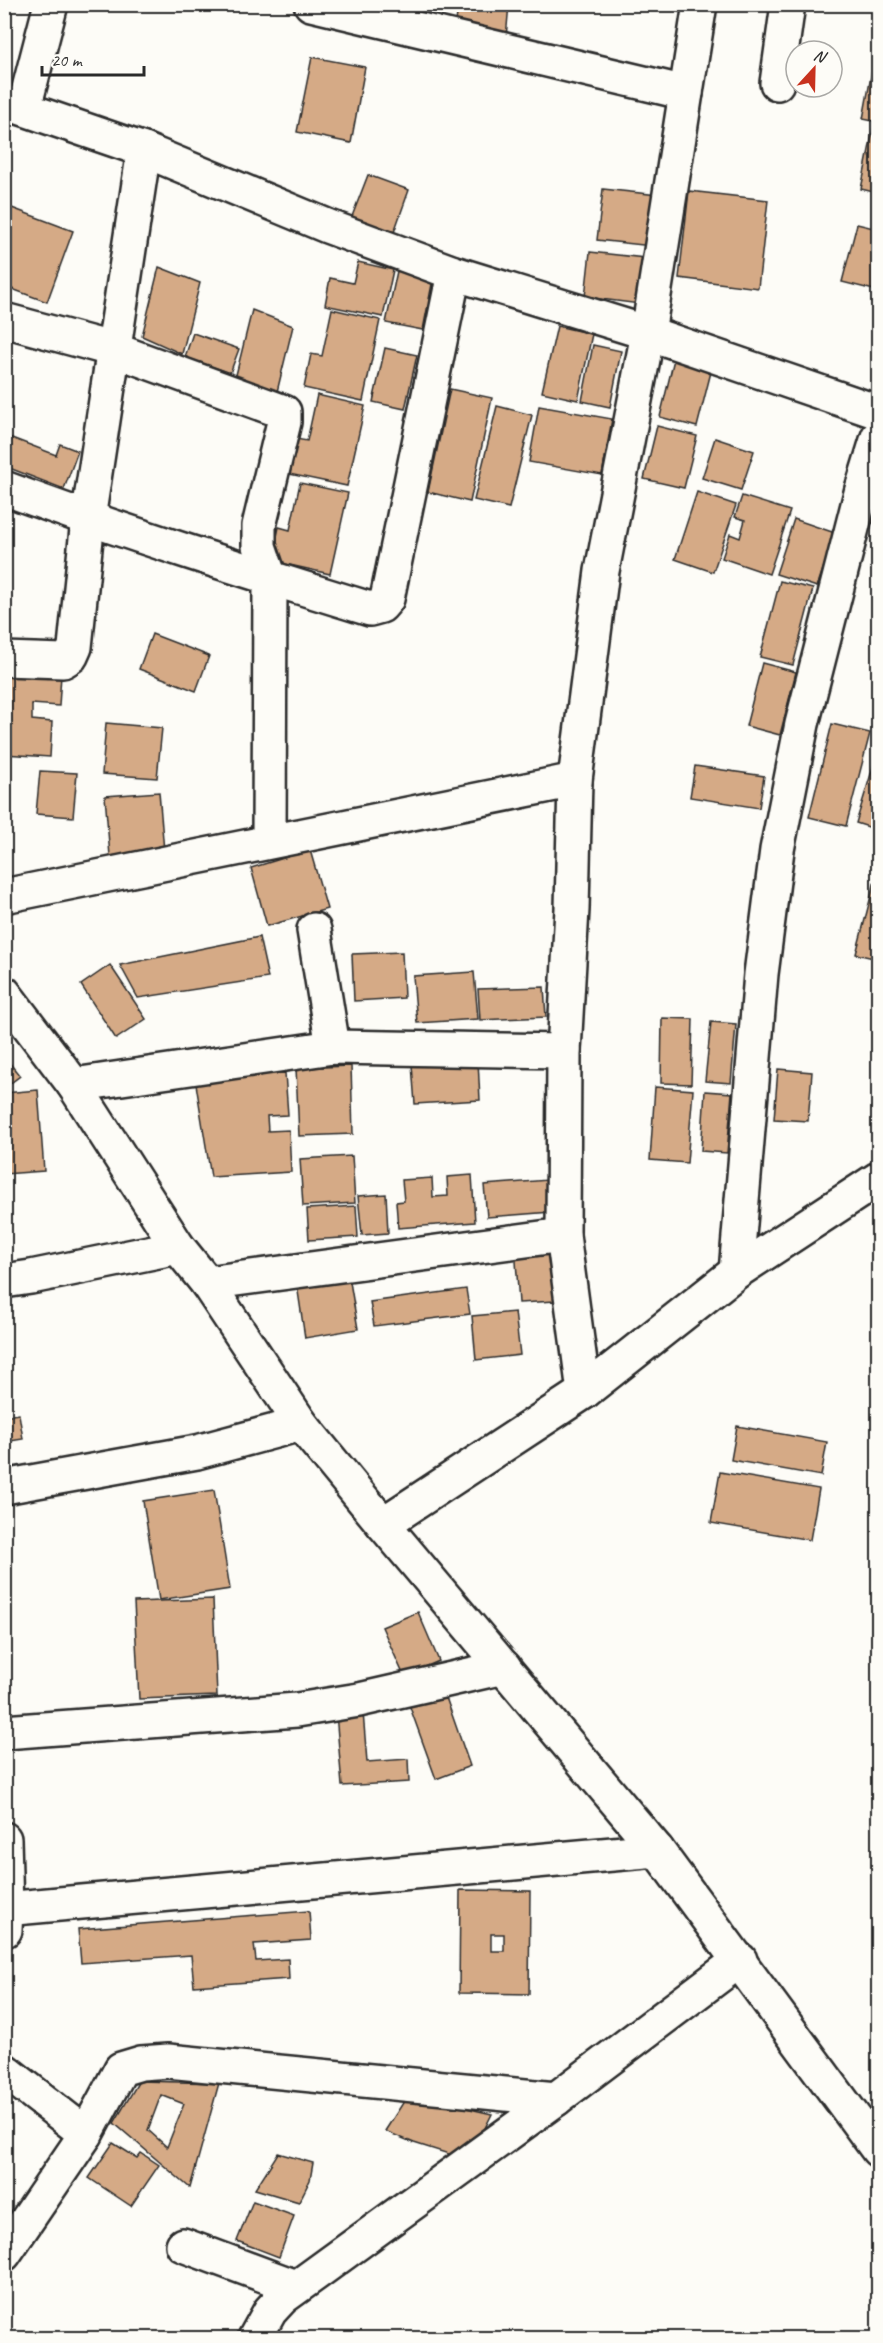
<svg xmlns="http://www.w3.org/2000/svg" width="883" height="2343" viewBox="0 0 883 2343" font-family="Caveat,sans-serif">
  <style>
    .building { fill: #d5aa86; stroke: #2b2b2b; stroke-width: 1.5; fill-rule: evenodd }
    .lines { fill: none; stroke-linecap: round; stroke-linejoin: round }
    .minor-casing { stroke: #2b2b2b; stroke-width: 38 }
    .minor { stroke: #fdfcf7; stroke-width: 33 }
  </style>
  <rect width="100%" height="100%" fill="#fdfcf7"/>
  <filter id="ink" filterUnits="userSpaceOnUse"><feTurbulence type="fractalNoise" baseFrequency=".0167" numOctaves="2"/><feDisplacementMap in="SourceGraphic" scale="12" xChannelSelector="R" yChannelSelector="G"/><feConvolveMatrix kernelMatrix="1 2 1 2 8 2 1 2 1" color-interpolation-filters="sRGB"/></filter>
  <g filter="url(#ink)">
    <g class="building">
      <path d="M458 4H509L506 38 455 32Z"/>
      <path d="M876 49H878V122L863 119Z"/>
      <path d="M312 57 365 67 351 143 297 132Z"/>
      <path d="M873 130 878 132V193L861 189Z"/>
      <path d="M368 175 409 190 393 235 351 219Z"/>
      <path d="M603 189 658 195 652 246 597 240Z"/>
      <path d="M689 191 768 200 758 288 679 278Z"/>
      <path d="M4 205 73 231 47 302 4 286Z"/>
      <path d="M857 224 878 229V291L842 282Z"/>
      <path d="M590 252 645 258 640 304 585 297Z"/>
      <path d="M358 262 393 270 383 317 325 305 330 278 353 283Z"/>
      <path d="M159 267 200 283 182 354 142 336Z"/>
      <path d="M397 271 433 279 423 330 386 323Z"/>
      <path d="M332 309 380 320 363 401 304 388 311 354 322 356Z"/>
      <path d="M252 310 293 326 276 396 235 379Z"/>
      <path d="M557 326 592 334 578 400 542 392Z"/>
      <path d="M193 333 239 349 230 373 185 357Z"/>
      <path d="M593 345 621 351 610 407 582 401Z"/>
      <path d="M385 348 417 355 405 409 373 402Z"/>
      <path d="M674 359 712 368 697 427 660 417Z"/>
      <path d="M450 389 492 398 470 502 428 492Z"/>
      <path d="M317 395 365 406 347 486 289 474 296 439 307 441Z"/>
      <path d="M497 406 532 415 509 508 474 500Z"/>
      <path d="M539 406 612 419 602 475 529 462Z"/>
      <path d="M657 426 697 436 684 488 644 479Z"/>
      <path d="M4 435 56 455 60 444 78 451 64 489 4 466Z"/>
      <path d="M715 438 754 451 741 490 702 478Z"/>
      <path d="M300 483 348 493 330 574 272 561 279 527 290 530Z"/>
      <path d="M878 485V525L865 520Z"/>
      <path d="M697 492 736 505 713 572 675 559Z"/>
      <path d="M742 496 790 511 769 574 722 558 730 534 740 538 745 520 735 517Z"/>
      <path d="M794 519 835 533 817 587 776 574Z"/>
      <path d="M780 581 813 589 793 665 760 657Z"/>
      <path d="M152 634 209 656 196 691 139 669Z"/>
      <path d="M762 663 796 672 780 735 746 726Z"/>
      <path d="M8 672 61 675 59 706 32 704V720L52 722 50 757 4 754Z"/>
      <path d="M106 723 162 728 157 778 102 774Z"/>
      <path d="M832 724 870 733 846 826 809 817Z"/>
      <path d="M874 764 878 765V830L856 823Z"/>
      <path d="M695 766 764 776 759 808 690 797Z"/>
      <path d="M40 771 77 773 73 817 36 814Z"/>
      <path d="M159 792 164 851 110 856 105 796Z"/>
      <path d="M310 850 327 909 267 926 251 868Z"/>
      <path d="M878 869V959L856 954Z"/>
      <path d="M259 937 268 978 138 998 120 965Z"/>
      <path d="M402 952 404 998 354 1001 352 954Z"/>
      <path d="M110 965 146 1019 116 1039 81 985Z"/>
      <path d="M474 972 478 1019 417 1023 413 976Z"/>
      <path d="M544 987 546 1017 480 1020 478 989Z"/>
      <path d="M662 1018 693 1019 691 1084 661 1083Z"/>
      <path d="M711 1022 736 1024 731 1083 705 1081Z"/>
      <path d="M4 1056 20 1076 4 1088Z"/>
      <path d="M478 1061 480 1100 415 1104 412 1065Z"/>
      <path d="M351 1066 353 1134 299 1136 296 1068Z"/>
      <path d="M778 1069 812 1072 808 1121 774 1119Z"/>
      <path d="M285 1073 288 1115 267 1116 268 1131 289 1130 291 1172 211 1177 195 1078Z"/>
      <path d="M655 1087 693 1090 687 1163 650 1160Z"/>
      <path d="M38 1090 44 1171 4 1174V1093Z"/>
      <path d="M705 1091 732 1093 727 1153 701 1151Z"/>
      <path d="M352 1156 355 1203 303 1206 300 1159Z"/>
      <path d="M472 1175 475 1222 398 1228 396 1202 404 1201 402 1180 432 1178 433 1197 448 1196 447 1177Z"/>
      <path d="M548 1180 551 1212 487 1217 484 1185Z"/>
      <path d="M386 1194 388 1233 362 1235 358 1196Z"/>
      <path d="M356 1206 358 1237 309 1240 307 1209Z"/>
      <path d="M552 1244 556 1301 519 1303 515 1247Z"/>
      <path d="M348 1270 358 1329 305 1338 296 1278Z"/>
      <path d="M466 1289 470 1314 374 1326 370 1302Z"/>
      <path d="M515 1312 520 1355 476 1360 472 1316Z"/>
      <path d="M19 1414 23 1439 4 1442V1416Z"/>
      <path d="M737 1426 827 1442 821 1476 731 1460Z"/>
      <path d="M720 1472 819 1489 810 1540 711 1523Z"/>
      <path d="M214 1490 230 1589 159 1600 143 1501Z"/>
      <path d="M213 1599 217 1696 139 1699 134 1602Z"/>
      <path d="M418 1612 439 1661 404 1676 382 1627Z"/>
      <path d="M442 1686 470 1766 436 1779 407 1699Z"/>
      <path d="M363 1712 367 1762 408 1759 409 1782 342 1786 336 1713Z"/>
      <path d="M460 1890 530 1891 529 1994 459 1993ZM491 1934H504V1951H491Z"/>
      <path d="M309 1911 311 1940 254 1944 256 1961 288 1959 289 1979 194 1986 191 1955 81 1963 78 1929Z"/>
      <path d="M139 2081 219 2083 190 2188 114 2123ZM161 2095 184 2104 167 2147 148 2130Z"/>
      <path d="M408 2095 492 2114 483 2132 455 2156 414 2143 385 2131Z"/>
      <path d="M113 2143 137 2158 141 2153 159 2165 131 2206 89 2178Z"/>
      <path d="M278 2153 313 2163 310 2180 299 2202 255 2189Z"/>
      <path d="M253 2201 294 2216 279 2257 237 2241Z"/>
    </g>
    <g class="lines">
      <g class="minor-casing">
        <g id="minor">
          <path d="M311 4 686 93"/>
          <path d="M777 83 788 4"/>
          <path d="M4 102 144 150 327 226 454 273 648 333 878 412"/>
          <path d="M24 108 51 4"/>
          <path d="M4 320 115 350 284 412V422L259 526V546L270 578 269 841"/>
          <path d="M4 488C125 533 247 571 370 609L381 606 387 599 454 273"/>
          <path d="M4 659 63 661 71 656 75 647 88 519 144 150"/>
          <path d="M4 896 575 780"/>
          <path d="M314 930 333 1047"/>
          <path d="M4 993 74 1085 178 1247 207 1283 301 1424 383 1524 657 1850 878 2150"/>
          <path d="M74 1085 333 1047 564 1051"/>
          <path d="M736 1272 761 974 777 850 802 724 862 489 878 437"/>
          <path d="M4 1281 31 1277 178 1247"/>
          <path d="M207 1283 563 1235"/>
          <path d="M584 1392 563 1235 564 1051 572 909 575 780 602 571 648 333 700 4"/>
          <path d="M4 1487 197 1452 301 1424"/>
          <path d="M383 1524 584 1392 736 1272 878 1179"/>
          <path d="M4 1732 297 1710 359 1700 504 1667"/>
          <path d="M4 1839 6 1909 5 1930"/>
          <path d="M4 1909 657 1850"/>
          <path d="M4 2070 86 2134"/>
          <path d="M183 2245 296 2287"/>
          <path d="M4 2254 86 2134 121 2069 141 2063 168 2061 556 2099"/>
          <path d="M255 2338 270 2311 282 2298 556 2099 740 1960"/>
        </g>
      </g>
      <use href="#minor" class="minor"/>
    </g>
  </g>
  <rect width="883" height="2343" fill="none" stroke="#fdfcf7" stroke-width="24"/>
  <rect x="12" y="12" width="859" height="2319" fill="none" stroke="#2b2b2b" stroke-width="2" filter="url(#ink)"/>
  <g transform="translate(814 69) rotate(22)"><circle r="28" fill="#fdfcf7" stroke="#a9a8a5" stroke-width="1.5"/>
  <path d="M0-4.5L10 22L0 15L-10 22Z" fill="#c8321e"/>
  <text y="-9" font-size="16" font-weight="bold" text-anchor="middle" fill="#2b2b2b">N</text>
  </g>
  <path d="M42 66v9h102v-9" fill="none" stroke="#2b2b2b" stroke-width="3"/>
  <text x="51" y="66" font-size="18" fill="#2b2b2b" stroke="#fdfcf7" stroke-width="4.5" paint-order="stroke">20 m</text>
</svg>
